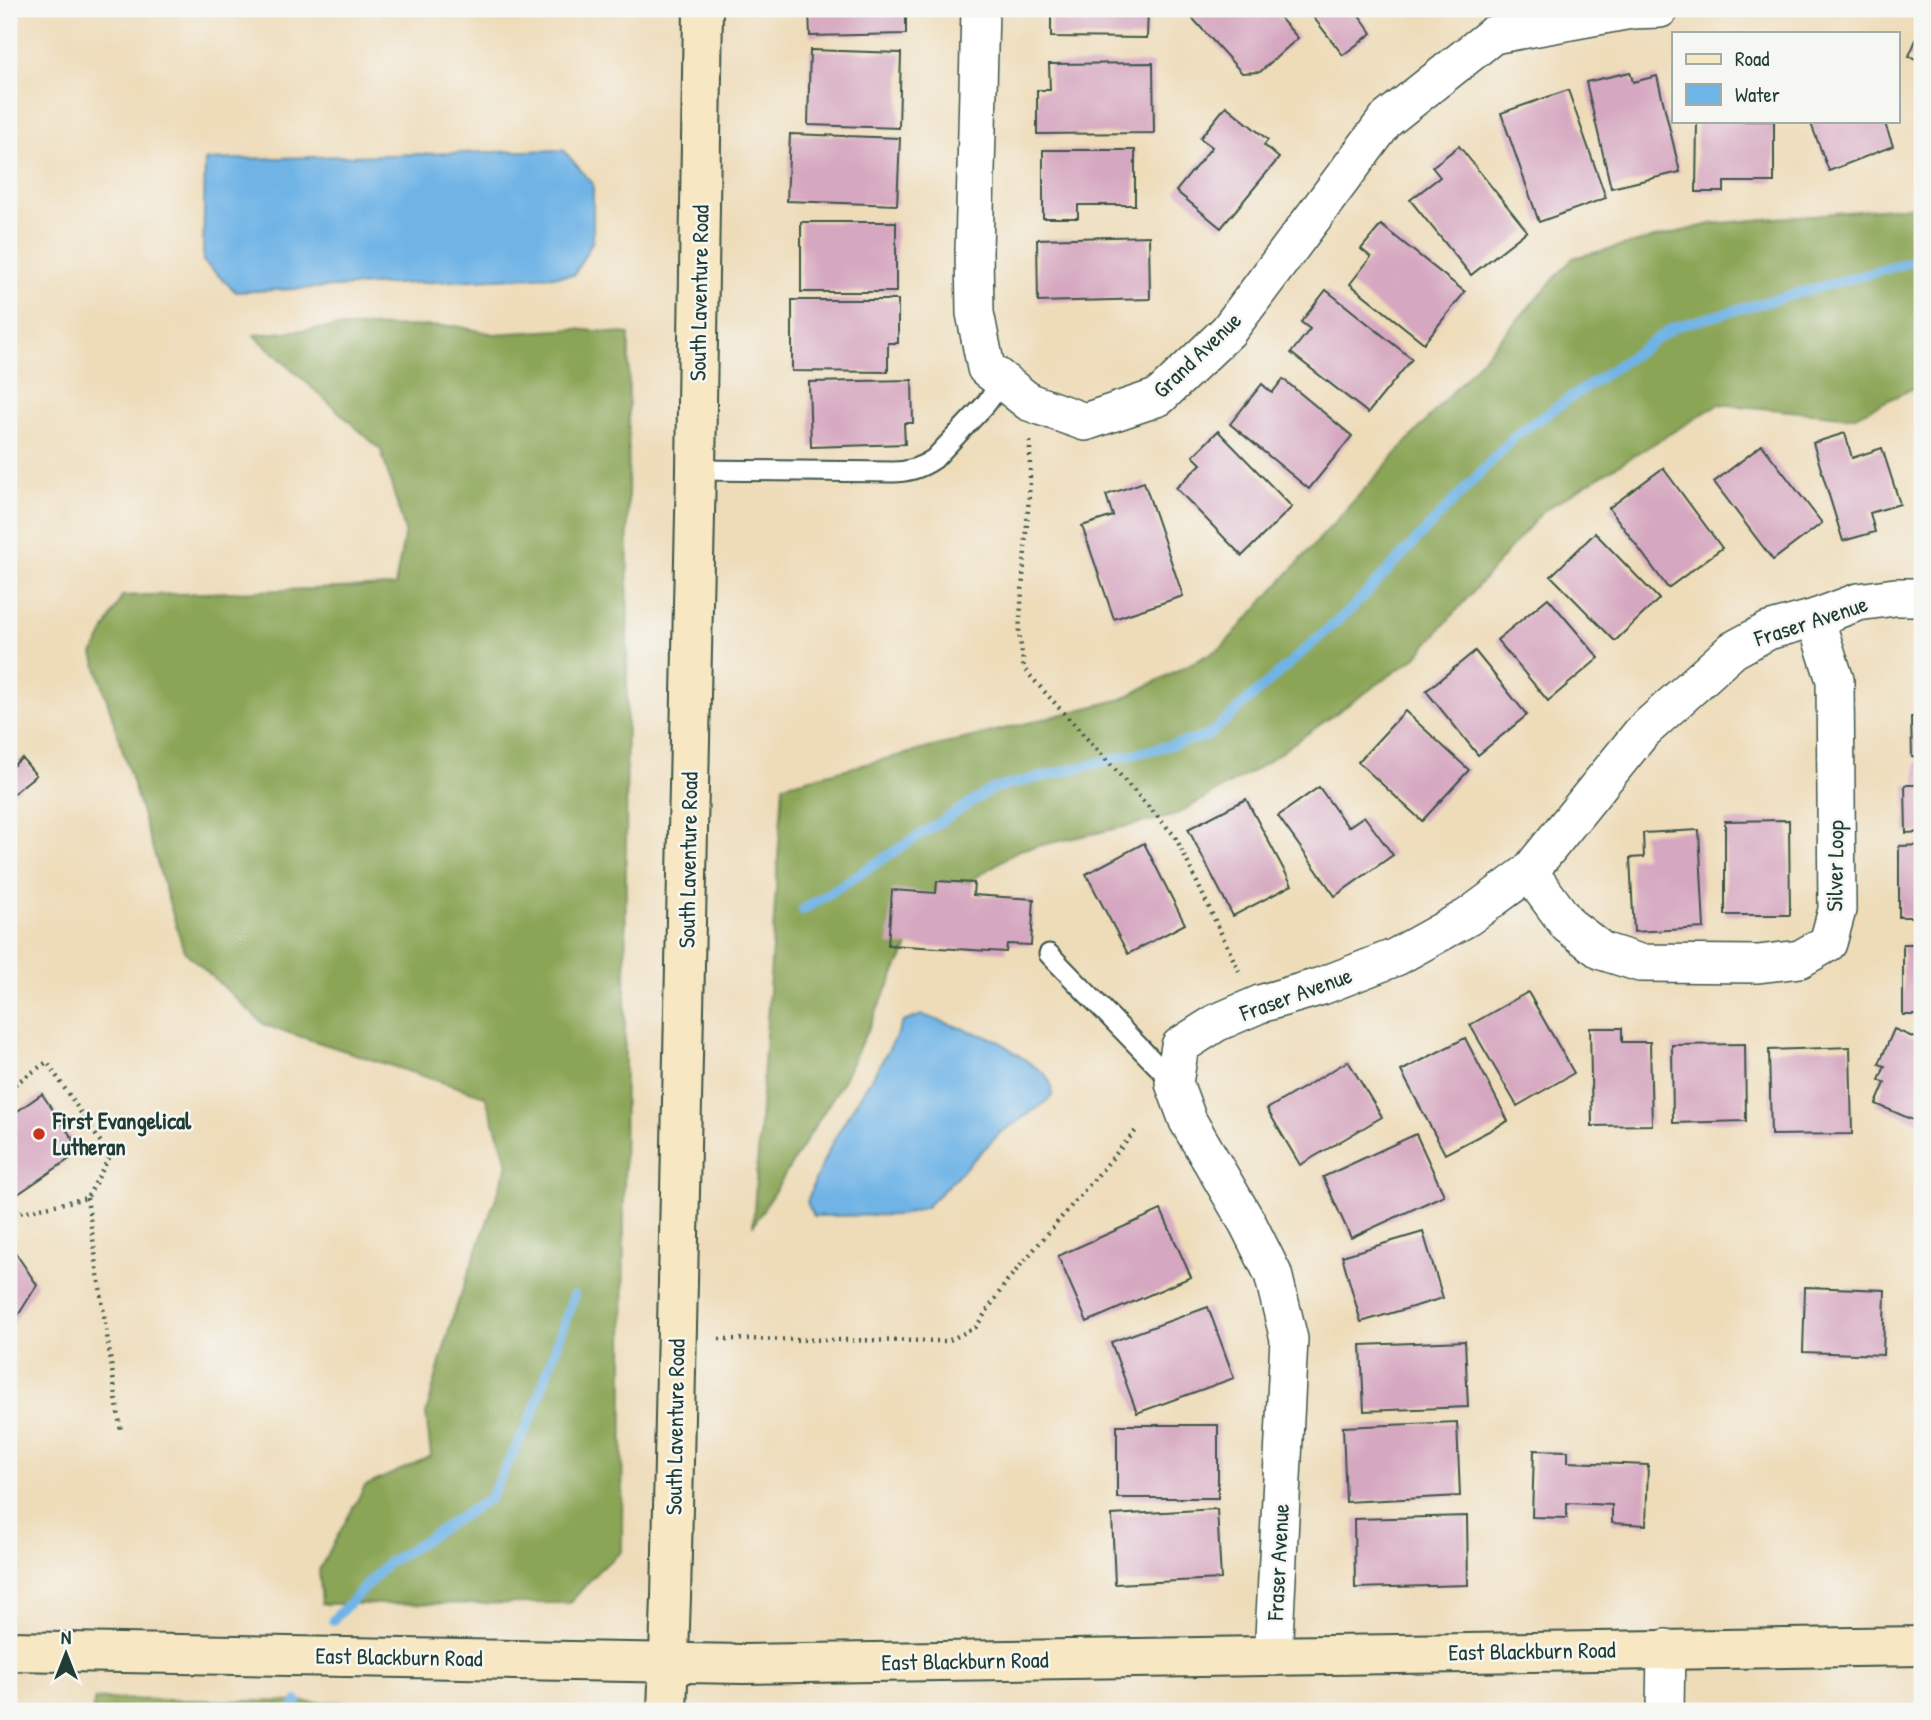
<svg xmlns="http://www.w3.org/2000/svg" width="1931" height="1720" viewBox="0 0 1931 1720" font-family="'Patrick Hand',sans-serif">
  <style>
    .forest { fill: #8ba556; stroke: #557145; stroke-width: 2 }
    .water { fill: #6fb4e6; stroke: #47788d; stroke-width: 2 }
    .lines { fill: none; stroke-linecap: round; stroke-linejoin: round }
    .stream { stroke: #6fb4e6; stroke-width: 10 }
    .building { fill: #d6a7c0 }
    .lane-casing { stroke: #3e5548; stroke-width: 23 }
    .street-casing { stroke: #3e5548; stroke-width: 40 }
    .secondary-casing { stroke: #3e5548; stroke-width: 42 }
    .path { stroke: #3e5548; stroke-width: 4.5; stroke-dasharray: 2 5; stroke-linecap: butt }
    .lane { stroke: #fff; stroke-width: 19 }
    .street { stroke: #fff; stroke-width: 37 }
    .secondary { stroke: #f7e8c3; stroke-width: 38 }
    .poi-dot { fill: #c8321e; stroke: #f6f6f2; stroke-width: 2.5 }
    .labels { text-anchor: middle; stroke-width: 5; stroke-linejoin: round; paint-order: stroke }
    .street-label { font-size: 23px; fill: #1f3d34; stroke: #f6f6f2 }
    .poi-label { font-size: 23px; font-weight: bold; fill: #1f3d34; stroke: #f6f6f2; text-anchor: start }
  </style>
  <rect width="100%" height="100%" fill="#f6f6f2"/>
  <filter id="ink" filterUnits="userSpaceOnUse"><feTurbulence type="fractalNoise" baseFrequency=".0143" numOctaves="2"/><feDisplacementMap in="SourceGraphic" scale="14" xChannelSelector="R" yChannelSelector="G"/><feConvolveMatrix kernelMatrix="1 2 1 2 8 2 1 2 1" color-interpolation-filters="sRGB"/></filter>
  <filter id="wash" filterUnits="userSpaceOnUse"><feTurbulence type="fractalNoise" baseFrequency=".00686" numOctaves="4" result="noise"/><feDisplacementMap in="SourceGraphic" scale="28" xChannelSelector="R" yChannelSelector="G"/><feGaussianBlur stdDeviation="1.57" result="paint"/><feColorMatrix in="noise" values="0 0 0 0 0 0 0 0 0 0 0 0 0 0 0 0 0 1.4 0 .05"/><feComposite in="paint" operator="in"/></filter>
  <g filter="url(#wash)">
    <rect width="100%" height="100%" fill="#eedcb9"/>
    <g class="forest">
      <path d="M1922 205V384L1853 417 1719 404 1543 511 1416 657 1257 769 1173 816 1019 850 925 910 843 1081 753 1226 783 785 1122 699 1221 648 1573 258 1711 224Z"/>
      <path d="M456 326 494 334 575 329 629 334 622 1551 598 1571 570 1603 322 1604 319 1570 365 1486 431 1456 426 1414 452 1319 508 1164 485 1096 265 1025 184 951 93 654 122 596 395 586 405 531 381 450 254 335 336 327Z"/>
      <path d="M95 1699 465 1704 467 1711H92Z"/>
    </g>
    <g class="water">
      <path d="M563 150 593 184V240L574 275 236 292 203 261 205 160Z"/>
      <path d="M922 1015 997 1040 1045 1074 1051 1084 1052 1096 1042 1105 1000 1133 926 1207 900 1215 813 1216 807 1202C817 1173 830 1145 846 1119 865 1087 888 1056 903 1022Z"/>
    </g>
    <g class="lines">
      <g class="stream">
        <path d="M803 910 992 789 1208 736 1353 607 1516 435 1674 327 1922 259"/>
        <path d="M333 1620 388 1563 489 1499 531 1419 574 1295"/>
        <path d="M294 1711 297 1701"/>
      </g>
    </g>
    <g id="blocks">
      <g class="building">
        <path d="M809 9H906V34L810 36Z"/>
        <path d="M1043 9H1148L1147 38 1051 37V15H1043Z"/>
        <path d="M1184 9H1272L1298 38 1260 72 1242 73Z"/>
        <path d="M1307 9H1367L1359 15 1372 33 1343 55Z"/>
        <path d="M1922 9V62L1909 56 1922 26 1916 23Z"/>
        <path d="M810 50 901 53 899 128 808 125Z"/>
        <path d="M1153 63 1154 133 1037 134V90H1050L1049 64Z"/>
        <path d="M1630 72 1633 82 1657 76 1680 172 1611 188 1586 82Z"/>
        <path d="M1568 90 1606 198 1539 222 1501 113Z"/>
        <path d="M1226 106 1268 140 1264 145 1279 158 1221 228 1176 191 1212 147 1200 138Z"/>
        <path d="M1697 121H1774V182H1724V192H1696Z"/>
        <path d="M1810 121H1884L1893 146 1829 171Z"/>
        <path d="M790 134 900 138 897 205 787 201Z"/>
        <path d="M1459 146 1527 231 1471 275 1410 200 1440 177 1432 167Z"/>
        <path d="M1043 150H1135V205H1078V218H1043Z"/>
        <rect x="801" y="222" width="95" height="70"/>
        <path d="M1381 225 1465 292 1424 343 1350 284 1371 257 1361 249Z"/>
        <path d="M1149 236 1150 299 1038 302 1037 239Z"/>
        <path d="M1326 290 1412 359 1368 413 1291 353 1310 329 1301 322Z"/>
        <path d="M792 300H898V343H888V372L792 371Z"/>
        <path d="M1283 379 1352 436 1309 489 1230 424 1262 384 1272 393Z"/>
        <path d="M912 380 913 423H904L905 444 811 447 809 382Z"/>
        <path d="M1218 431 1292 507 1242 556 1176 488 1201 464 1193 456Z"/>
        <path d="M1845 433 1852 458 1882 448 1900 504 1870 513 1875 532 1843 541 1813 443Z"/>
        <path d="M1762 445 1822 523 1773 560 1714 482Z"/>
        <path d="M1663 468 1722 548 1668 588 1609 508Z"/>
        <path d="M1144 482 1183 596 1114 619 1082 526 1113 516 1106 495Z"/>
        <path d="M1595 533 1659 599 1615 641 1551 576Z"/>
        <path d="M1548 598 1599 658 1548 701 1497 640Z"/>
        <path d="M1475 651 1527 715 1478 755 1426 691Z"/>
        <path d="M1917 689H1922V757H1912L1911 717 1918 716Z"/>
        <path d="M1405 711 1469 770 1422 821 1358 762Z"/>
        <path d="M22 758 36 775 9 797V769Z"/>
        <path d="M1916 762H1922V832L1906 833 1905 785H1916Z"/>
        <path d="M1319 787 1348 827 1364 816 1393 855 1335 896 1278 816Z"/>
        <path d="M1246 799 1292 885 1233 916 1188 829Z"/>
        <path d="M1789 820 1790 915H1725V821Z"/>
        <path d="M1699 830 1704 928 1634 932 1630 858 1644 857 1643 833Z"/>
        <path d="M1144 843 1185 924 1128 954 1086 874Z"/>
        <path d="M1922 845V917H1899V846Z"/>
        <path d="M937 881 974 883 973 895 1034 899 1031 945 1007 944 1006 952 888 945 892 890 936 893Z"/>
        <rect x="1903" y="944" width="19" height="71"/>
        <path d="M1528 992 1574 1073 1517 1106 1470 1025Z"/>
        <path d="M1590 1028H1622V1042H1650L1652 1125 1592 1126Z"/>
        <path d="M1894 1029 1922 1041V1124L1876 1104 1885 1083 1879 1080 1885 1066 1879 1064Z"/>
        <path d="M1465 1038 1508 1121 1445 1154 1401 1071Z"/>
        <path d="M1745 1044 1746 1121 1673 1123 1672 1045Z"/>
        <path d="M1850 1047 1852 1134 1771 1135 1769 1050Z"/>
        <path d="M1348 1061 1382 1117 1300 1165 1267 1109Z"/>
        <path d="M42 1094 81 1151 9 1200V1117Z"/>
        <path d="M1416 1134 1444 1195 1351 1238 1323 1177Z"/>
        <path d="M1161 1210 1191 1277 1087 1322 1058 1256Z"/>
        <path d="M1423 1232 1443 1298 1361 1322 1342 1256Z"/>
        <path d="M9 1243 37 1285 9 1330Z"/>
        <path d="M1805 1287 1885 1290 1883 1355 1803 1352Z"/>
        <path d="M1208 1307 1234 1378 1137 1413 1111 1342Z"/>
        <path d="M1465 1341 1468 1407 1364 1411 1361 1345Z"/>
        <path d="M1457 1422 1460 1496 1346 1502 1343 1427Z"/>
        <rect x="1117" y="1425" width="101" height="73"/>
        <path d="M1534 1450 1568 1451V1462L1648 1465 1646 1525 1612 1523V1505L1567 1503V1518L1532 1517Z"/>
        <path d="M1217 1509 1221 1579 1115 1584 1112 1515Z"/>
        <path d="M1467 1516 1468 1585 1355 1588 1354 1519Z"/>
      </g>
    </g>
  </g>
  <g filter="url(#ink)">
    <use href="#blocks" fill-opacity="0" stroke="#3e5548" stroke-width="2"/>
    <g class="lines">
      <g class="lane-casing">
        <g id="lane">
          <path d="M696 470 893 472C909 472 921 468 934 459L985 405 1003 381"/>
          <path d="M1049 954 1174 1083"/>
        </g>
      </g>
      <g class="street-casing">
        <g id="street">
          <path d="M980 9 974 251 975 313 986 368 1029 402 1085 422 1159 397 1228 331 1386 120 1493 35 1631 10 1660 9"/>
          <path d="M1529 872 1568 925 1602 951 1640 963 1758 964 1800 959 1828 943 1837 910 1835 680 1815 618"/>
          <path d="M1273 1657 1289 1339 1273 1274 1248 1224 1188 1121 1174 1083 1180 1046 1216 1023 1260 1004 1322 986 1396 957 1468 917 1529 872 1642 732 1733 650 1768 631 1815 618 1858 602 1895 597H1922"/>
          <path d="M1665 1711 1666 1648"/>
        </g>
      </g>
      <g class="secondary-casing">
        <g id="secondary">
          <path d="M9 1651 743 1664 1922 1646"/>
          <path d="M667 1711 671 1597 696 470 703 9"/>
        </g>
      </g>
      <g class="path">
        <path d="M1030 441V482L1019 632 1024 669 1175 836 1239 971"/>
        <path d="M9 1088 47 1062 110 1156 87 1198 9 1215"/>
        <path d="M87 1198 121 1432"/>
        <path d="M719 1339 948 1341 976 1327 1007 1281 1138 1128"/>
      </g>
      <use href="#lane" class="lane"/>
      <use href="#street" class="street"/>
      <use href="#secondary" class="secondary"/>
    </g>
  </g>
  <circle class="poi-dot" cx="39" cy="1134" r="7"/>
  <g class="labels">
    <g class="street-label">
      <text transform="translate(699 293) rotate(-89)" y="8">South Laventure Road</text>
      <text transform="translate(1197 355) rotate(-44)" y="8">Grand Avenue</text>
      <text transform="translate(1811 621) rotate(-18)" y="8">Fraser Avenue</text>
      <text transform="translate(688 860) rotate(-89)" y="8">South Laventure Road</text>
      <text transform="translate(1835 866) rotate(-89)" y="8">Silver Loop</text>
      <text transform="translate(1296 994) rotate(-20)" y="8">Fraser Avenue</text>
      <text transform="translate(675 1427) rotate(-89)" y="8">South Laventure Road</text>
      <text transform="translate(1278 1562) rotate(-87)" y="8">Fraser Avenue</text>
      <text transform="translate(1532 1651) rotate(-1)" y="8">East Blackburn Road</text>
      <text transform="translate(399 1657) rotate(1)" y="8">East Blackburn Road</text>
      <text transform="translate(965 1661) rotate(-1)" y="8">East Blackburn Road</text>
    </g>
    <g class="poi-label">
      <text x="53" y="1129">First Evangelical<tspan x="53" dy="26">Lutheran</tspan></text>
    </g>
  </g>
  <rect width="1931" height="1720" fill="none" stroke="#f6f6f2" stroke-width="35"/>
  <rect x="1672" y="32" width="228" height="91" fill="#f6f6f2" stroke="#a0aca6" stroke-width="2"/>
  <rect x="1686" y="54" width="35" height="10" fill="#f7e8c3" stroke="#a0aca6" stroke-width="2"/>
  <text x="1735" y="66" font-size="21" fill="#1f3d34">Road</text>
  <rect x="1686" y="84" width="35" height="21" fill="#6fb4e6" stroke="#a0aca6" stroke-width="2"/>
  <text x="1735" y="102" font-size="21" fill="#1f3d34">Water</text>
  <g transform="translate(66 1654)" stroke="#f6f6f2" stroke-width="5" paint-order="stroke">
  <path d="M0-5L12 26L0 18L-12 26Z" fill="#1f3d34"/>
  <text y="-10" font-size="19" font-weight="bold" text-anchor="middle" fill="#1f3d34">N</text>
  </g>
</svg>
